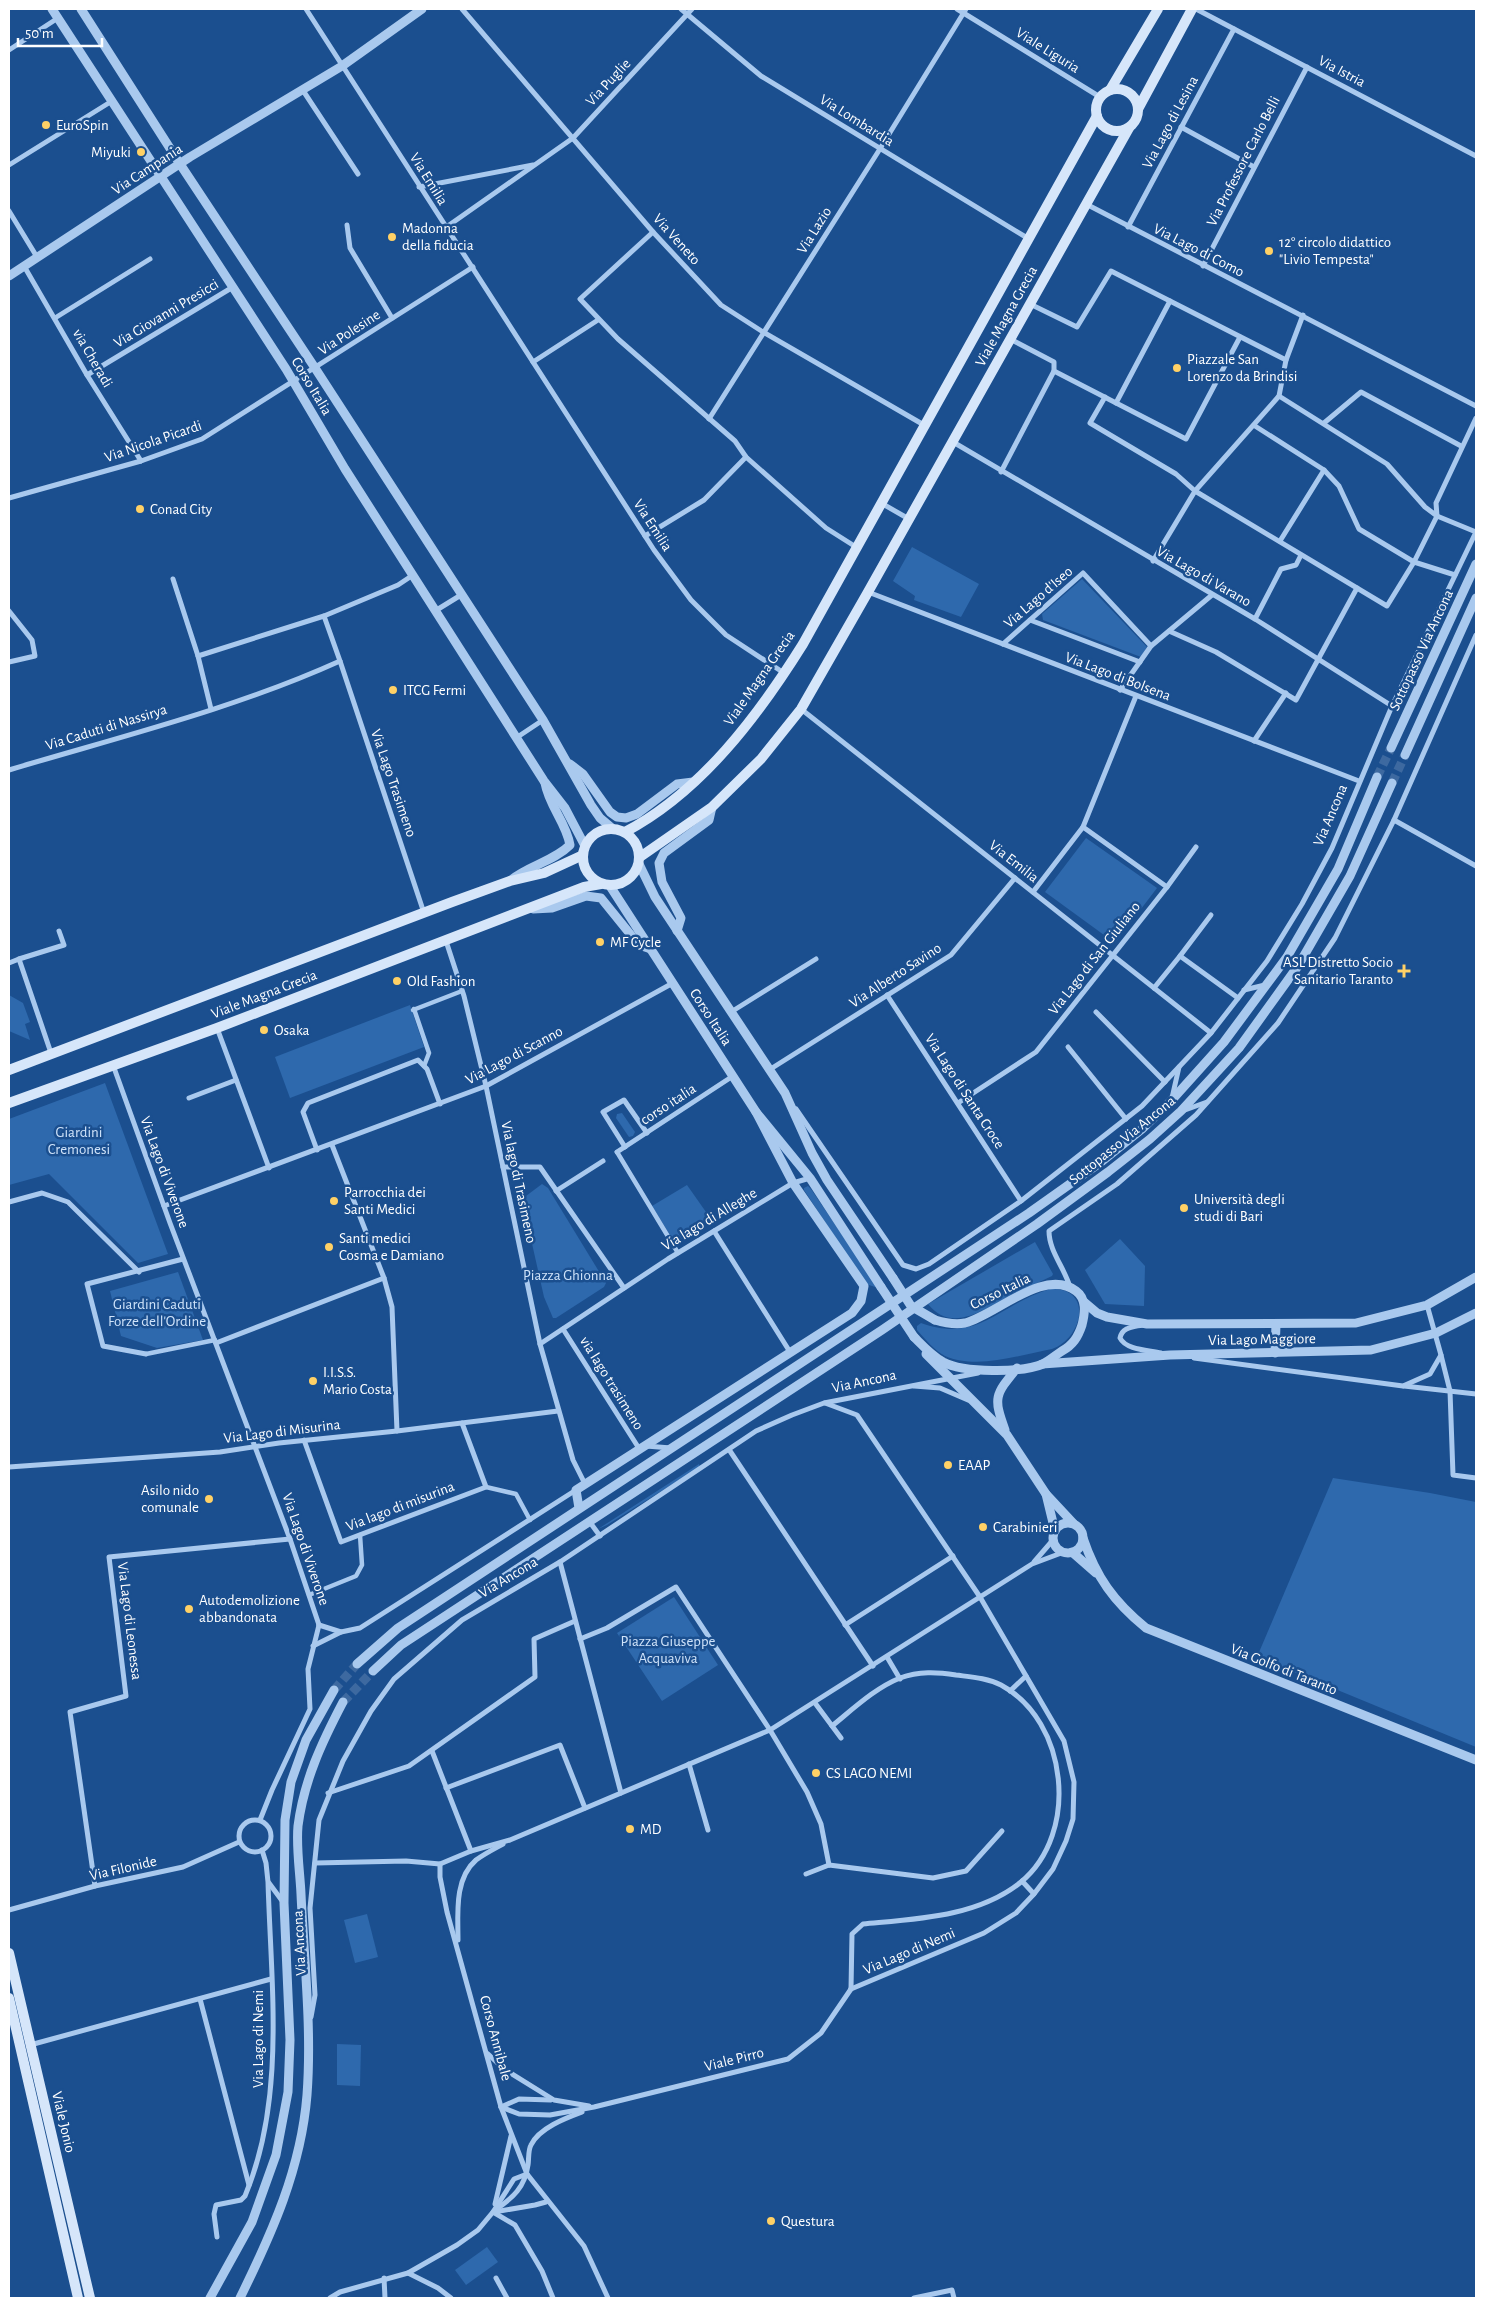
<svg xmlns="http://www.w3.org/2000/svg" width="1485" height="2307" viewBox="0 0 1485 2307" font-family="'Alegreya Sans',sans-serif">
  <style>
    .green { fill: #2e69ad }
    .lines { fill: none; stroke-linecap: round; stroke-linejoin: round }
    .tertiary-tunnel { stroke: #3d69a0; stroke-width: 9; stroke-dasharray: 9 4.5; stroke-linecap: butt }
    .pedestrian { stroke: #a9c9ee; stroke-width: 4.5 }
    .minor { stroke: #a9c9ee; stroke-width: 5 }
    .tertiary { stroke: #a9c9ee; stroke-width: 9 }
    .secondary { stroke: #d6e6fa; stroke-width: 10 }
    .tertiary-bridge { stroke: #a9c9ee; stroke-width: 9 }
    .poi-dot { fill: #ffd166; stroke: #1b4f8f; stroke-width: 2 }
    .labels { text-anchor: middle; stroke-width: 5; stroke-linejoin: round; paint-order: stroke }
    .street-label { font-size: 15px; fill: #fff; stroke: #1b4f8f }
    .poi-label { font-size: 15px; fill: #fff; stroke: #1b4f8f; text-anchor: start }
    .park-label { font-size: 15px; fill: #cfe3fa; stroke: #1b4f8f }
  </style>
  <rect width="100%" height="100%" fill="#1b4f8f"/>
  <g class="green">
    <path d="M912 547 979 584 961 617 914 600 915 596 893 581Z"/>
    <path d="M1082 579 1147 647 1141 657 1043 620 1042 614Z"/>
    <path d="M1086 838 1157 888 1115 943 1045 892Z"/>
    <path d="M9 995 23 1003 30 1022 25 1024 30 1040 9 1031Z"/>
    <path d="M410 1005 424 1047 290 1098 275 1057Z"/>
    <path d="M105 1083 168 1254 138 1263 49 1174 9 1185V1119Z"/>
    <path d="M622 1113 635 1132 633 1136 629 1137 616 1118 617 1114Z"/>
    <path d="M542 1184 548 1188 606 1283 604 1287 556 1318H553L544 1297 522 1199Z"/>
    <path d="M687 1185 713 1222 676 1245 652 1206Z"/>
    <path d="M808 1186 811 1189 878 1288 866 1284 804 1190V1188Z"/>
    <path d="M1120 1239 1145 1266 1144 1306 1105 1304 1085 1270Z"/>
    <path d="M1035 1242 1053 1274 1052 1276C1040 1282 1028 1287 1016 1292 989 1306 953 1336 928 1304Z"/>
    <path d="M178 1272 203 1340 157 1348 121 1336 110 1291Z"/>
    <path d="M1050 1289C1094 1287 1083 1338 1052 1349 1019 1355 978 1370 945 1356 934 1350 925 1339 917 1330V1326L921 1323C979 1344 999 1304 1050 1289Z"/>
    <path d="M699 1464 700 1467 607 1525 598 1529Z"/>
    <path d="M1333 1478 1430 1493 1476 1502V1747L1257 1657Z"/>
    <path d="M674 1597 718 1665 662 1701 617 1633Z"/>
    <path d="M367 1914 378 1957 355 1963 344 1920Z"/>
    <path d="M337 2044 361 2045 360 2086 337 2085Z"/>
    <path d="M487 2247 498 2262 466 2285 455 2270Z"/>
  </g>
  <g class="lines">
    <g class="tertiary-tunnel">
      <path d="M1377 777 1391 748"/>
      <path d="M1392 783 1405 755"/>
      <path d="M334 1690 357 1664"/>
      <path d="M343 1702 373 1671"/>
    </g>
    <g class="pedestrian">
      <path d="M414 1009 429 1053 424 1066"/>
      <path d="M413 1010 462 991"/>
      <path d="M617 1152 678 1253"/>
      <path d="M146 1354 215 1340"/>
      <path d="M486 1487 516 1494 530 1520"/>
      <path d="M309 1595 356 1576 362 1565 360 1535"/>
    </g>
    <g class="minor">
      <path d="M306 9 654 550 691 600 726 635 784 673"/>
      <path d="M462 9 653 232 721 305 763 332 924 425"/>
      <path d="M681 9 761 76 1029 239"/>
      <path d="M957 9 1100 97"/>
      <path d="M1196 9 1476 156"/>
      <path d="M9 50 58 18"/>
      <path d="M302 89 358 174"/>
      <path d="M1181 127 1254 167"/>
      <path d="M9 165 112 101"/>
      <path d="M419 187 533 165"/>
      <path d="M1086 204 1476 406"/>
      <path d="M9 211 37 257"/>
      <path d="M347 225 350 248 392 318"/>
      <path d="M1128 227 1234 29"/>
      <path d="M445 228 573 138 692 9"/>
      <path d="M653 232 580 299 618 339 735 441 746 457 826 528 856 547"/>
      <path d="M24 266 87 375 141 461"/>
      <path d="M1203 266 1307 67"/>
      <path d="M1030 304 1077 327 1111 271 1286 360"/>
      <path d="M55 318 150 259"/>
      <path d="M1010 339 1054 362V371L1186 439 1240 337"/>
      <path d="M533 362 598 320"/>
      <path d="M87 375 233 287"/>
      <path d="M1279 396 1387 464 1425 507 1437 516 1476 532"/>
      <path d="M1105 397 1090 423 1176 474 1195 491 1387 606 1414 562 1437 516 1436 503 1476 418"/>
      <path d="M1116 403 1170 301"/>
      <path d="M709 419 878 152 966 9"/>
      <path d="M1324 423 1361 392 1461 446"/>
      <path d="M1255 426 1324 470 1339 486 1359 529 1414 562 1455 575"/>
      <path d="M953 442 1255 619 1392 706"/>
      <path d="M1001 472 1054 371"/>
      <path d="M9 498 141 461 202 439 473 267"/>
      <path d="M881 503 909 519"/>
      <path d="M645 536 704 500 746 457"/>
      <path d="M1280 541 1324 470"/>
      <path d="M1153 561 1195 491 1279 396 1286 360 1303 315"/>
      <path d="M173 579 198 656 211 709"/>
      <path d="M868 592 1359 781"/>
      <path d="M9 611 32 640 35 656 9 662"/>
      <path d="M435 611 461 595"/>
      <path d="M1255 619 1281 569 1296 565 1301 555"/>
      <path d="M1030 620 1140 662"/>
      <path d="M1169 631 1216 652 1296 700 1357 588"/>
      <path d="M1003 644 1083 573 1151 646"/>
      <path d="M198 656 324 616"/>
      <path d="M340 661 424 913"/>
      <path d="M1120 690 1151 646 1212 595"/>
      <path d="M801 709 1211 1033"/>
      <path d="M516 738 543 720"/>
      <path d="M1254 741 1286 693"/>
      <path d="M9 770C119 737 234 709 340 661L324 616 398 585 413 575"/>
      <path d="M1394 820 1476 866"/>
      <path d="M1167 887 1196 847"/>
      <path d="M1033 892 1083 827 1136 696"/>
      <path d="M1211 915 1180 956 1238 998"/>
      <path d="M446 941 464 996 486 1086 540 1344 573 1460 585 1484"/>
      <path d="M19 959 64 945 59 931"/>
      <path d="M9 963 19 959 51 1053"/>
      <path d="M1154 988 1180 956"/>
      <path d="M1244 990 1265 985"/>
      <path d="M887 995 1021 1201"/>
      <path d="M731 1012 816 959"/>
      <path d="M1096 1012 1165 1082"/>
      <path d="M217 1028 269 1168"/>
      <path d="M1068 1047 1126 1119"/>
      <path d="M113 1065 170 1223 290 1539 319 1625"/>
      <path d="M769 1070 951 955 1015 878"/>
      <path d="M189 1098 236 1080"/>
      <path d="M1172 1098 1179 1067"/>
      <path d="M958 1103 1036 1052 1167 887 1083 827"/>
      <path d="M796 1109 903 1265 916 1269 929 1264 1021 1201 1142 1106 1211 1033 1267 961 1302 904 1332 848 1392 706 1476 532"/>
      <path d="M1185 1110 1207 1102"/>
      <path d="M332 1145 384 1278 392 1307 397 1431"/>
      <path d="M625 1147 603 1112 624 1100 647 1133"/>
      <path d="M317 1150 303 1112 308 1103 418 1060 427 1069 440 1104"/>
      <path d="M617 1152 733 1076"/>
      <path d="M503 1167H540L624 1288"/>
      <path d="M556 1191 603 1161"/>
      <path d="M9 1202 42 1193 68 1202 139 1272"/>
      <path d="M164 1206 486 1086 673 983"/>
      <path d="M714 1231 790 1352"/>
      <path d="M1070 1287C1064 1267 1049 1251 1049 1231L1117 1184 1196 1115 1278 1023 1335 938 1394 820 1476 635"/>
      <path d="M1142 1325C1133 1327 1122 1327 1120 1338 1126 1350 1148 1350 1161 1353"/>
      <path d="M563 1329 640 1450"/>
      <path d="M216 1343 384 1278"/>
      <path d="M540 1344 668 1259 793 1183 810 1178"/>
      <path d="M146 1354 103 1346 87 1284 183 1259"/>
      <path d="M1441 1355 1450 1391 1453 1475 1476 1478"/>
      <path d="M1194 1358 1403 1386 1430 1374 1441 1355 1427 1305"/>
      <path d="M914 1386 940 1388 968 1400"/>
      <path d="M1404 1386 1476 1394"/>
      <path d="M825 1403 857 1415 980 1597 1064 1741 1074 1782 1073 1819 1066 1841 1053 1869 1034 1894 1016 1913 984 1933 851 1989"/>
      <path d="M304 1440 341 1542 486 1487 462 1423"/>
      <path d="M646 1446 671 1448"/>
      <path d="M730 1451 873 1666"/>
      <path d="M9 1467 220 1452 279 1443 397 1431 558 1411"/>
      <path d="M589 1521 600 1536"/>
      <path d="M560 1562 621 1793"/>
      <path d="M1034 1562 1053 1540"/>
      <path d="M319 1625 341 1632 360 1628 576 1490"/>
      <path d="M845 1625 953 1556"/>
      <path d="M580 1639 607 1628 676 1587 770 1730 807 1792 821 1824 829 1865"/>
      <path d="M313 1646 341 1632"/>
      <path d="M887 1657 900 1679"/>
      <path d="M1010 1691 1026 1676"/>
      <path d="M815 1703 841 1738"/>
      <path d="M832 1726C853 1709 875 1688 900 1678 919 1671 937 1672 956 1675 971 1677 987 1678 1001 1685 1068 1721 1080 1833 1021 1882 978 1917 916 1919 863 1924L852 1934 851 1989"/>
      <path d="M432 1751 471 1851"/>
      <path d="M689 1764 708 1830"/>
      <path d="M446 1788 560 1745 585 1808"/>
      <path d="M328 1793 409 1766 535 1677 534 1639 575 1621"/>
      <path d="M260 1820 272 1790 310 1709 308 1669 319 1625"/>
      <circle cx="255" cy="1836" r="16"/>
      <path d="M315 1863 406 1861 440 1864 471 1851 510 1840 770 1730 1032 1564 1064 1552"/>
      <path d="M440 1864V1877L447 1912 501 2107 527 2174 584 2246 608 2298"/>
      <path d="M806 1874 829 1865 933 1878 966 1871 1002 1831"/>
      <path d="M1022 1881 1034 1894"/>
      <path d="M269 1883 283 1902"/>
      <path d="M95 1886 70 1712 126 1696 109 1557 290 1539"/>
      <path d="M9 1910 95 1886 183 1867 239 1842"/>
      <path d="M458 1940C458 1914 454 1879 476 1860 484 1854 494 1849 503 1844"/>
      <path d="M200 1999 249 2185"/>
      <path d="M311 2017 315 1995 310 1908 319 1820 343 1761 371 1711 394 1679 462 1620 560 1562 756 1431 792 1415 824 1403 978 1373"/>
      <path d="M30 2045 271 1979"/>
      <path d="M488 2054 504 2069 554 2100 589 2106"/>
      <path d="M501 2107 519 2114 550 2115 594 2107 788 2059 821 2033 851 1989"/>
      <path d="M501 2107 519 2099 551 2100"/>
      <path d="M495 2204 511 2136"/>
      <path d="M495 2210C513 2198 525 2187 528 2165 529 2159 528 2150 531 2145 539 2128 566 2118 582 2112"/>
      <path d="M493 2212 515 2225 542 2271 553 2298"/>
      <path d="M494 2212 535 2205 546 2202"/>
      <path d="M217 2237 214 2214 216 2205 241 2200 245 2196C286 2099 271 1985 268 1882L266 1863 262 1850"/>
      <path d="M408 2273 438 2288 451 2298"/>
      <path d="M384 2278 385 2298"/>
      <path d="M496 2278 507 2298"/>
      <path d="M330 2298 340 2292 408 2273 457 2245 478 2230 493 2212 514 2179 527 2174"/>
      <path d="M914 2298 952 2290 954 2298"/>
    </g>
    <g class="tertiary">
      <path d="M52 9 286 369 345 469 544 781 565 808 585 846"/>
      <path d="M81 9 180 164 315 368 543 720 591 805 600 818 613 829"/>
      <path d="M9 276 190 157 342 66 422 9"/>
      <path d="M1391 748 1476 564"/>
      <path d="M1405 755 1476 598"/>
      <path d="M570 764 583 774 610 812 617 817 626 818 637 814 677 784 693 782"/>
      <path d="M639 864 655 897 785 1093 812 1153 827 1180 893 1278"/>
      <path d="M511 880C530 865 554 861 570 845 566 822 549 806 545 783"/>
      <path d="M610 886 756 1112 810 1178 881 1287"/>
      <path d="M533 909 552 908 586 896 601 898 639 945 651 949"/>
      <path d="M677 931 681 918 662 882 659 863 664 853 709 820 712 807"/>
      <path d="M1084 1302 1097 1313 1107 1317 1147 1324 1356 1323 1427 1305 1476 1277"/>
      <path d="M914 1337C923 1346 931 1355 943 1362 963 1373 1022 1373 1043 1364 1050 1360 1056 1355 1062 1351 1073 1345 1078 1337 1082 1325 1085 1313 1087 1299 1076 1291 1044 1267 996 1315 965 1323 954 1325 945 1323 935 1320"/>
      <path d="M1275 1353 1276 1324"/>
      <path d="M926 1354 1007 1435 1046 1494 1074 1524"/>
      <path d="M1042 1364 1170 1355 1371 1350 1436 1333 1476 1313"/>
      <path d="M1005 1430C993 1397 995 1395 1017 1368"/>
      <path d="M1046 1494 1055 1531"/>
      <path d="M579 1508 576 1490 852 1313 861 1301 864 1286 793 1183 756 1112"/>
      <circle cx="1068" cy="1538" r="15"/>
      <path d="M1083 1538C1096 1577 1114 1602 1146 1628L1476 1760"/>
      <path d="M1072 1552 1096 1573"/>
      <path d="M357 1664 398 1628 1029 1213 1101 1162 1142 1129 1171 1101 1224 1042 1287 957 1338 869 1377 777"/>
      <path d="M373 1671 401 1645 882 1330 1037 1224 1108 1172 1150 1139 1181 1111 1239 1048 1298 966 1350 876 1392 783"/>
      <path d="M210 2298 252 2222 276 2155 288 2092 290 2040 284 1903 285 1820 291 1782 306 1740 334 1690"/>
      <path d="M240 2298C272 2233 301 2169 307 2095 312 2029 304 1960 301 1894 300 1872 296 1848 298 1826 304 1780 322 1742 343 1702"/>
    </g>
    <g class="secondary">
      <circle cx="1117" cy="110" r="21"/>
      <path d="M1110 90 1158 9"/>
      <path d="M1138 109 1192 9"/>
      <circle cx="611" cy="857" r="28"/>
      <path d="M625 832C701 792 758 716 803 644L1097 116"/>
      <path d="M640 857 712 807 761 759 801 709 868 592 1129 128"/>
      <path d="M9 1070 452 902 510 881 544 873 583 855"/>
      <path d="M9 1103 217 1028 584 887 601 884"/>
      <path d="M9 1953 90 2298"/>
      <path d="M9 1998 78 2298"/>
    </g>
    <g class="tertiary-bridge">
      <path d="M893 1278 911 1306 935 1320"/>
      <path d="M881 1287 914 1337"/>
    </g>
  </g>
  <g class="poi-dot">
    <circle cx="46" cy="125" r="5"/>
    <circle cx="141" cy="152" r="5"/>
    <circle cx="392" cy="237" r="5"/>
    <circle cx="1269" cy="251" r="5"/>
    <circle cx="1177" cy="368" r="5"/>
    <circle cx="140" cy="509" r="5"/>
    <circle cx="393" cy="690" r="5"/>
    <circle cx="600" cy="942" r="5"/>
    <path d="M1401.5 963.5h5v5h5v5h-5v5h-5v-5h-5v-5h5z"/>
    <circle cx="397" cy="981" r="5"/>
    <circle cx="264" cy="1030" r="5"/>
    <circle cx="334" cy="1201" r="5"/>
    <circle cx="1184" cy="1208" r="5"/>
    <circle cx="329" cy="1247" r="5"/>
    <circle cx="313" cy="1381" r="5"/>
    <circle cx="948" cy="1465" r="5"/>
    <circle cx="209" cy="1499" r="5"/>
    <circle cx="983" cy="1527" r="5"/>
    <circle cx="189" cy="1609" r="5"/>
    <circle cx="816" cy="1773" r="5"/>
    <circle cx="630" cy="1829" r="5"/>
    <circle cx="771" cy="2221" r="5"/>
  </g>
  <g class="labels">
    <g class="street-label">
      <text transform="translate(1048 50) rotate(32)" y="5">Viale Liguria</text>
      <text transform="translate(1342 71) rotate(28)" y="5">Via Istria</text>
      <text transform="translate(608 82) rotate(-47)" y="5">Via Puglie</text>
      <text transform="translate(857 120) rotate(32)" y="5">Via Lombardia</text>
      <text transform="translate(1170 122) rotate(-62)" y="5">Via Lago di Lesina</text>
      <text transform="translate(1243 161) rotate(-63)" y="5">Via Professore Carlo Belli</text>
      <text transform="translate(147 169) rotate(-33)" y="5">Via Campania</text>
      <text transform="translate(429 179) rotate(58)" y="5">Via Emilia</text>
      <text transform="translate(814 230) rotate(-58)" y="5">Via Lazio</text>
      <text transform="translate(677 239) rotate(48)" y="5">Via Veneto</text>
      <text transform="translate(1199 250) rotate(27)" y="5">Via Lago di Como</text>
      <text transform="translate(166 313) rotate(-31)" y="5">Via Giovanni Presicci</text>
      <text transform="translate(1006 316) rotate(-61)" y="5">Viale Magna Grecia</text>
      <text transform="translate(349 332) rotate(-33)" y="5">Via Polesine</text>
      <text transform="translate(93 358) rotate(60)" y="5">via Cheradi</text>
      <text transform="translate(312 386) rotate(59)" y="5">Corso Italia</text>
      <text transform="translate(153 441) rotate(-19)" y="5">Via Nicola Picardi</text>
      <text transform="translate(653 525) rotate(57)" y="5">Via Emilia</text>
      <text transform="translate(1204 576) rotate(30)" y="5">Via Lago di Varano</text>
      <text transform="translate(1038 597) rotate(-41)" y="5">Via Lago d'Iseo</text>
      <text transform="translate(1421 650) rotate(-65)" y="5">Sottopasso Via Ancona</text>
      <text transform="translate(1118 676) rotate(21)" y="5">Via Lago di Bolsena</text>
      <text transform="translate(759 678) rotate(-55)" y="5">Viale Magna Grecia</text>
      <text transform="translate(106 727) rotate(-17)" y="5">Via Caduti di Nassirya</text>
      <text transform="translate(394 783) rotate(71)" y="5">Via Lago Trasimeno</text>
      <text transform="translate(1330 815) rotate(-67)" y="5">Via Ancona</text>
      <text transform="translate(1014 861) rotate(38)" y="5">Via Emilia</text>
      <text transform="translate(1094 958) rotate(-52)" y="5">Via Lago di San Giuliano</text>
      <text transform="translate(895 975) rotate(-33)" y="5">Via Alberto Savino</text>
      <text transform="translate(264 994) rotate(-21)" y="5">Viale Magna Grecia</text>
      <text transform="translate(711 1017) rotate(57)" y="5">Corso Italia</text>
      <text transform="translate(514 1055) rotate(-28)" y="5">Via Lago di Scanno</text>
      <text transform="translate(965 1091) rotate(57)" y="5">Via Lago di Santa Croce</text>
      <text transform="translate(668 1104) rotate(-33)" y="5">corso italia</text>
      <text transform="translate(1122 1140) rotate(-39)" y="5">Sottopasso Via Ancona</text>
      <text transform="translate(165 1172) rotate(70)" y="5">Via Lago di Viverone</text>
      <text transform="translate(519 1182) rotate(78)" y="5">Via lago di Trasimeno</text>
      <text transform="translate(709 1219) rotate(-31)" y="5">Via lago di Alleghe</text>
      <text transform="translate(1000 1291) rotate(-26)" y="5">Corso Italia</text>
      <text transform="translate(1262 1339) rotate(-1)" y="5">Via Lago Maggiore</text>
      <text transform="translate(864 1381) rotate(-12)" y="5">Via Ancona</text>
      <text transform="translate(612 1383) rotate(58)" y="5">via lago trasimeno</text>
      <text transform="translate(282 1431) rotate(-7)" y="5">Via Lago di Misurina</text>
      <text transform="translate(400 1506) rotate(-21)" y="5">Via lago di misurina</text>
      <text transform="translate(306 1549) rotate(71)" y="5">Via Lago di Viverone</text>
      <text transform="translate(508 1577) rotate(-31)" y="5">Via Ancona</text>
      <text transform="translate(130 1621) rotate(83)" y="5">Via Lago di Leonessa</text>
      <text transform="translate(1284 1669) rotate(22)" y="5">Via Golfo di Taranto</text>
      <text transform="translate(123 1868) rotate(-13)" y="5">Via Filonide</text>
      <text transform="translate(299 1943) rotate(-93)" y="5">Via Ancona</text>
      <text transform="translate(909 1951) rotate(-23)" y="5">Via Lago di Nemi</text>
      <text transform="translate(496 2038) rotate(75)" y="5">Corso Annibale</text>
      <text transform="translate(258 2039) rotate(-90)" y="5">Via Lago di Nemi</text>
      <text transform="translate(734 2059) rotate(-14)" y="5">Viale Pirro</text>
      <text transform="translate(64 2122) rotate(77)" y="5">Viale Jonio</text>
    </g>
    <g class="poi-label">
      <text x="56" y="130">EuroSpin</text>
      <text x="131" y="157" text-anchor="end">Miyuki</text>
      <text x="402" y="233">Madonna<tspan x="402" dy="17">della fiducia</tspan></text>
      <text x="1279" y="247">12° circolo didattico<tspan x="1279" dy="17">"Livio Tempesta"</tspan></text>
      <text x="1187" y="364">Piazzale San<tspan x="1187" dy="17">Lorenzo da Brindisi</tspan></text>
      <text x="150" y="514">Conad City</text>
      <text x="403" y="695">ITCG Fermi</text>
      <text x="610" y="947">MF Cycle</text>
      <text x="1393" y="967" text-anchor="end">ASL Distretto Socio<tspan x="1393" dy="17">Sanitario Taranto</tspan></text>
      <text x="407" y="986">Old Fashion</text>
      <text x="274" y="1035">Osaka</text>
      <text x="344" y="1197">Parrocchia dei<tspan x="344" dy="17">Santi Medici</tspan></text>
      <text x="1194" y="1204">Università degli<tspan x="1194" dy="17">studi di Bari</tspan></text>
      <text x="339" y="1243">Santi medici<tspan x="339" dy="17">Cosma e Damiano</tspan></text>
      <text x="323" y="1377">I.I.S.S.<tspan x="323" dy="17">Mario Costa</tspan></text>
      <text x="958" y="1470">EAAP</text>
      <text x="199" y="1495" text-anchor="end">Asilo nido<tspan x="199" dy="17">comunale</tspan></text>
      <text x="993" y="1532">Carabinieri</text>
      <text x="199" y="1605">Autodemolizione<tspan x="199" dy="17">abbandonata</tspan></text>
      <text x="826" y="1778">CS LAGO NEMI</text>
      <text x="640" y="1834">MD</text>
      <text x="781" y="2226">Questura</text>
    </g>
    <g class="park-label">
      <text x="79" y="1137">Giardini<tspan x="79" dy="17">Cremonesi</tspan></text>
      <text x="568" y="1280">Piazza Ghionna</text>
      <text x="157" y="1309">Giardini Caduti<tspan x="157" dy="17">Forze dell'Ordine</tspan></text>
      <text x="668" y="1646">Piazza Giuseppe<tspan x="668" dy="17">Acquaviva</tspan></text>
    </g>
  </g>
  <rect width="1485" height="2307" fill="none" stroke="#ffffff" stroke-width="20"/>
  <path d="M18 38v8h84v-8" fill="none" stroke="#ffffff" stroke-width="2.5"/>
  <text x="25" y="38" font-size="15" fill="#ffffff" stroke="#1b4f8f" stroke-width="4" paint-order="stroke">50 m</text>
</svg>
